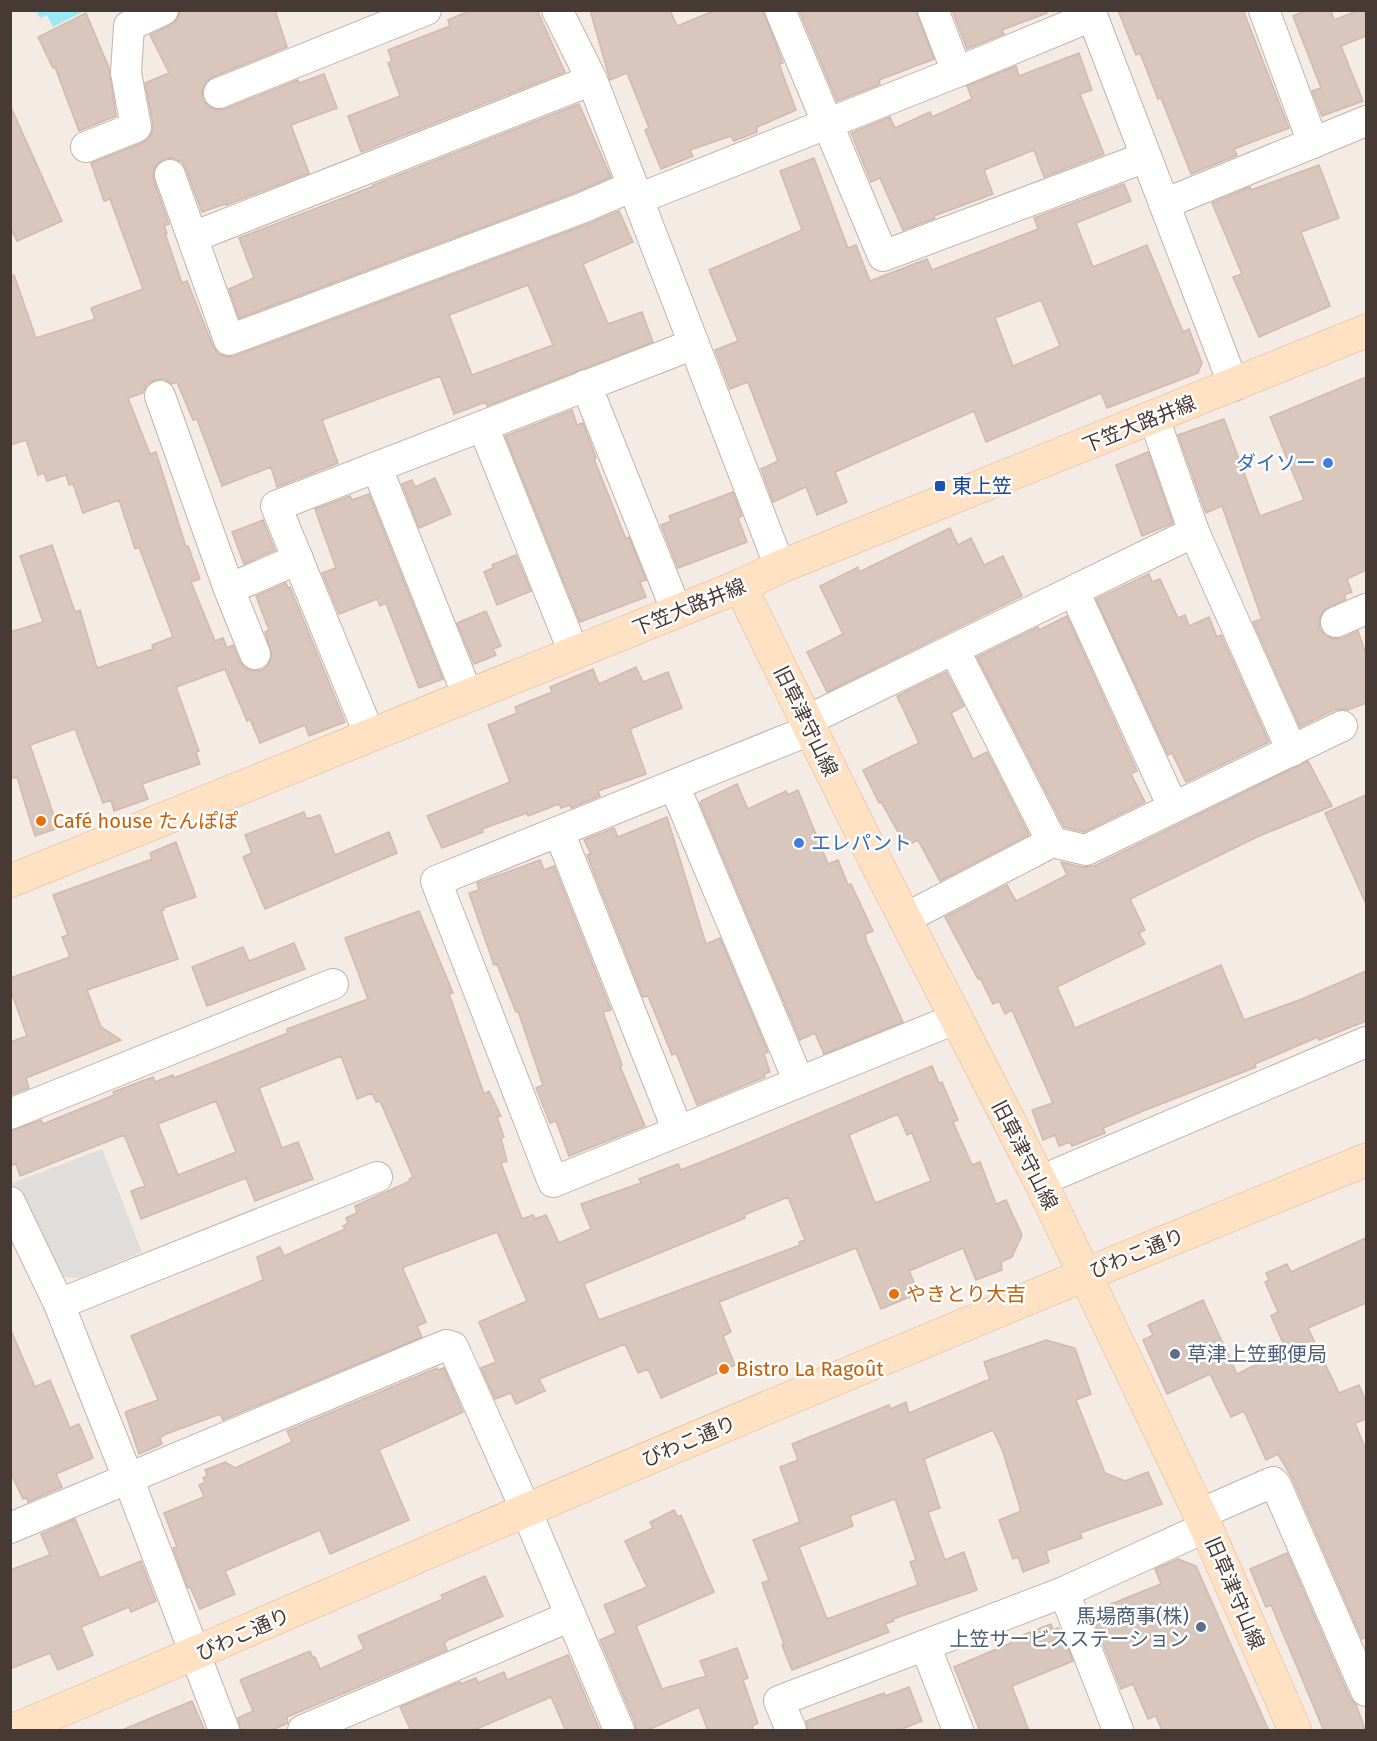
<svg xmlns="http://www.w3.org/2000/svg" width="1377" height="1741" viewBox="0 0 1377 1741" font-family="'Fira Sans','Noto Sans JP',sans-serif">
  <style>
    .parking { fill: #e1ddda }
    .water { fill: #9ce9f5 }
    .building { fill: #d9c6bc; stroke: #d1b9ac; stroke-width: 1.5; fill-rule: evenodd }
    .lines { fill: none; stroke-linecap: round; stroke-linejoin: round }
    .street-casing { stroke: #c3b3aa; stroke-width: 32 }
    .secondary-casing { stroke: #dbb493; stroke-width: 34 }
    .street { stroke: #fff; stroke-width: 30 }
    .secondary { stroke: #ffe1c3; stroke-width: 33 }
    .shop-dot { fill: #3f7fe0; stroke: #fff; stroke-width: 2 }
    .transit-dot { fill: #1a4fb4; stroke: #fff; stroke-width: 2 }
    .food-dot { fill: #e8710a; stroke: #fff; stroke-width: 2 }
    .service-dot { fill: #5c6f8a; stroke: #fff; stroke-width: 2 }
    .labels { text-anchor: middle; stroke-width: 5; stroke-linejoin: round; paint-order: stroke }
    .street-label { font-size: 20px; fill: #473a34; stroke: #fff }
    .shop-label { font-size: 20px; fill: #366cbe; stroke: #fff; text-anchor: end }
    .transit-label { font-size: 20px; fill: #164399; stroke: #fff; text-anchor: start }
    .food-label { font-size: 20px; fill: #c56008; stroke: #fff; text-anchor: start }
    .service-label { font-size: 20px; fill: #4e5e75; stroke: #fff; text-anchor: start }
  </style>
  <rect width="100%" height="100%" fill="#f4ebe5"/>
  <path class="parking" d="M102 1149 142 1252 81 1278 61 1277 52 1271 12 1183Z"/>
  <path class="water" d="M36 11H84L53 27 47 15 40 18Z"/>
  <g class="building">
    <path d="M180 10H275L287 47 213 77 206 82 202 91 203 100 209 107 217 110 225 109 298 80 299 83 324 74 337 108 291 125 309 173 226 205 225 204 202 212 186 169 182 162 172 158 164 159 157 164 153 172 154 181 169 224 164 226 167 233H165L182 283 187 281 213 346 218 354 227 357 235 356 588 224 619 211 633 242 583 264 608 324 642 312 653 342 487 406 486 402 454 414 440 376 322 420 338 463 277 487 271 467 222 486 197 419 193 420 177 382 172 384 164 379 155 380 147 384 143 393 128 398 150 454 156 452 186 547 188 546 200 579 191 582 215 641 223 638 227 648 233 645 239 660 245 668 253 671 262 670 268 665 272 656 265 632 269 630 256 596 286 583 288 588 290 587 345 722 309 736 305 725 260 743 250 719 247 721 225 669 176 687 199 751 196 752 200 764 142 784 148 799 114 811 111 800 103 803 75 729 30 745 58 828 35 836 17 777 10 779V632L43 622 20 556 52 545 75 612 80 610 97 668 153 649 152 645 173 637 139 547 135 549 119 500 83 513 73 484 69 485 66 475 47 481 44 473 38 475 26 440 10 445V276L14 275 36 338 95 319 91 308 143 289 110 199 104 201 91 163 142 143 149 138 152 132 153 124 145 83 169 73 150 35 171 25 177 19ZM528 285 553 345 472 375 449 315Z"/>
    <path d="M471 10H537L565 72 361 152 348 116 400 96 388 63 392 61 388 50 450 26 448 20Z"/>
    <path d="M590 10H670L677 26 716 10H763L783 63 779 64 796 110 757 127V132L734 141 731 136 690 150 693 156 661 169 645 130 649 128 627 73 610 80Z"/>
    <path d="M799 10H916L934 59 879 80 880 84 876 86 837 101Z"/>
    <path d="M952 10H1046L1047 13 1002 30 1004 34 967 49Z"/>
    <path d="M1118 10H1243L1289 128 1234 149 1237 155 1191 174 1161 98 1158 99 1140 53 1136 55Z"/>
    <path d="M1307 10H1331L1334 20 1359 10H1366V36L1341 46 1363 101 1322 116 1312 91 1321 88 1293 16Z"/>
    <path d="M86 13 109 68 116 116 79 131 55 67 53 68 38 37Z"/>
    <path d="M1079 53 1092 90 1080 94 1104 154 1044 177 1034 150 984 170 993 194 934 216 935 218 903 230 880 178 871 182 851 133 890 117 895 128 930 112 932 117 972 99 967 86 1016 66 1019 76Z"/>
    <path d="M579 104 611 177 576 192 239 318 229 289 254 278 239 238 374 186 373 185Z"/>
    <path d="M10 105 62 221 17 241 10 227Z"/>
    <path d="M814 158 848 248 856 245 870 281 927 259 932 270 1038 229 1034 218 1124 184 1131 201 1076 223 1093 267 1147 245 1183 332 1189 329 1202 363 1198 373 1107 408 1101 393 986 442 974 411 835 472 847 502 817 515 806 487 773 502 761 469 778 461 748 382 730 389 715 350 738 341 709 270 802 230 780 171ZM1041 300 1060 346 1013 366 995 318Z"/>
    <path d="M1319 165 1339 218 1301 232 1330 306 1259 337 1233 277 1242 274 1212 203 1250 187 1251 190Z"/>
    <path d="M1366 377V570L1347 579 1352 592 1344 595 1346 599 1323 611 1319 621 1320 629 1325 635 1333 639 1343 638 1358 631 1366 654V703L1348 710 1343 709 1334 710 1300 727 1253 622 1262 619 1222 506 1206 513 1178 435 1224 419 1260 516 1304 500 1270 417Z"/>
    <path d="M572 410 577 425 583 423 596 458 594 459 626 539 629 537 646 580 640 582 646 597 580 622 505 436Z"/>
    <path d="M1148 452 1173 523 1142 536 1116 465Z"/>
    <path d="M435 478 451 514 419 528 402 484 412 480 415 487Z"/>
    <path d="M733 492 742 516 738 518 747 542 678 568 661 525 671 521 669 516Z"/>
    <path d="M369 494 443 679 419 688 386 603 380 606 377 599 339 614 322 573 336 568 315 509 350 496 352 500Z"/>
    <path d="M263 520 275 550 244 564 232 532Z"/>
    <path d="M950 528 958 545 971 538 984 565 1003 556 1022 596 827 692 807 652 843 634 820 586 858 567 859 572Z"/>
    <path d="M516 555 531 591 497 605 484 572 493 568 492 565Z"/>
    <path d="M1149 574 1152 582 1160 579 1178 618 1185 615 1189 626 1209 617 1217 637 1221 635 1269 742 1186 782 1172 753 1168 755 1096 599Z"/>
    <path d="M486 611 501 646 493 649 496 655 474 664 457 623Z"/>
    <path d="M1067 616 1137 771 1131 774 1145 802 1084 832 1064 827 977 657 1038 627 1039 630Z"/>
    <path d="M636 667 643 682 668 672 682 708 630 729 646 774 598 791 600 796 571 808 570 805 561 808 559 804 528 816 527 813 482 829 483 832 442 848 427 816 510 782 488 725 517 713 515 707 552 692 550 687 593 669 599 684Z"/>
    <path d="M946 672 964 706 951 713 973 759 987 752 1029 835 940 881 918 840 906 846 881 802 879 803 863 770 919 743 897 696Z"/>
    <path d="M1308 761 1332 806 1257 837 1130 899 1145 930 1139 933 1145 944 1057 987 1075 1028 1221 965 1244 1020 1302 999 1366 971V1021L1319 1040 1318 1037 1255 1064 1256 1067 1143 1111 1103 1128 1105 1133 1072 1146 1070 1142 1059 1146 1055 1135 1043 1140 1032 1110 1053 1103 1012 1010 1005 1014 999 1001 993 1004 980 978 978 979 945 917 1007 885 1016 901 1067 875 1061 862 1082 867 1094 866Z"/>
    <path d="M737 784 748 809 786 791 788 795 798 790 828 864 838 860 848 885 851 884 873 931 865 934 866 940 903 1022 824 1054 815 1033 800 1040 700 803 701 801Z"/>
    <path d="M1366 795V904L1325 813Z"/>
    <path d="M304 812 307 819 320 815 335 855 389 832 397 853 265 909 243 857 252 853 245 835Z"/>
    <path d="M667 817 706 944 720 938 768 1052 764 1054 770 1072 764 1074 765 1077 697 1105 676 1053 672 1055 648 996 643 997 587 855 591 854 584 840 614 828 618 837Z"/>
    <path d="M176 842 196 897 163 908 164 910 161 911 178 959 87 990 101 1027 121 1040 26 1078 29 1088 10 1095V1042L27 1036 10 988V978L70 957 62 937 68 935 53 895 152 859 150 853Z"/>
    <path d="M540 860 544 870 554 866 611 1010 603 1012 622 1065 620 1066 645 1126 569 1156 556 1121 550 1123 536 1088 543 1085 518 1011 516 1012 497 964 494 965 469 893 479 890 477 883Z"/>
    <path d="M419 911 453 993 449 994 484 1094 489 1091 501 1116 497 1117 504 1137 501 1139 507 1161 501 1163 522 1219 533 1215 535 1219 546 1215 559 1243 591 1229 581 1204 641 1183 639 1179 678 1164 681 1170 731 1150 932 1066 939 1083 942 1082 958 1120 953 1122 972 1165 980 1162 996 1204 1006 1200 1022 1235 1012 1257 1001 1262 1002 1270 976 1280 963 1248 909 1271 919 1293 881 1309 856 1248 851 1250 719 1302 731 1332 723 1336 735 1365 661 1398 648 1369 638 1373 625 1344 539 1379 545 1391 516 1404 511 1393 495 1399 481 1368 496 1362 479 1322 527 1301 497 1232 404 1267 403 1269 426 1322 417 1326 422 1337 232 1416 223 1420 220 1414 166 1434 160 1438 162 1444 139 1454 125 1412 158 1400 131 1336 263 1280 257 1257 280 1247 284 1256 345 1229 343 1226 348 1223 346 1218 357 1213 355 1206 410 1181 409 1179 413 1177 380 1101 376 1102 372 1093 357 1099 341 1056 259 1088 282 1148 298 1142 313 1179 255 1201 246 1178 141 1219 131 1191 145 1186 124 1135 20 1176 16 1164 10 1166V1131L41 1120 43 1124 114 1095 113 1092 153 1077 155 1082 173 1075 174 1078 288 1033 287 1029 368 999 345 938ZM216 1101 236 1152 178 1175 158 1124ZM898 1114 907 1135 912 1133 931 1181 875 1203 849 1135ZM788 1197 805 1240 799 1242 800 1245 599 1320 584 1284 745 1218 744 1215Z"/>
    <path d="M294 943 305 969 207 1006 192 967 243 947 249 961Z"/>
    <path d="M1366 1238V1303L1308 1328 1339 1393 1359 1385 1366 1402V1419L1355 1423 1366 1450V1637L1362 1639 1292 1478 1278 1454 1266 1460 1244 1411 1231 1417 1210 1374 1167 1394 1143 1340 1153 1335 1148 1325 1203 1300 1237 1374 1286 1350 1271 1316 1278 1312 1265 1282 1269 1280 1266 1273 1287 1264 1291 1272Z"/>
    <path d="M10 1328 35 1387 50 1380 70 1428 79 1424 93 1458 56 1474 62 1487 28 1502 27 1498 23 1499 10 1471Z"/>
    <path d="M1046 1340 1075 1348 1091 1394 1076 1400 1105 1473 1125 1481 1148 1472 1162 1504 1080 1533 1082 1538 1046 1551 1049 1562 1023 1572 1018 1557 1013 1559 999 1520 1021 1511 1003 1452 993 1430 924 1459 940 1508 928 1512 945 1560 964 1552 977 1590 893 1619 894 1621 885 1624 889 1632 792 1670 782 1645 784 1644 762 1583 769 1580 753 1540 800 1522 780 1467 798 1460 792 1444 889 1405 891 1409 906 1402 909 1413 990 1379 984 1362ZM895 1499 916 1560 910 1562 918 1585 827 1619 799 1547 853 1526 850 1516Z"/>
    <path d="M437 1368 438 1370 444 1368 463 1412 379 1450 409 1520 330 1554 320 1530 225 1571 235 1594 200 1609 190 1587 188 1588 173 1548 177 1547 164 1513 204 1497 199 1485 205 1482 203 1478 207 1476 205 1470 225 1462 235 1468 292 1442 287 1431Z"/>
    <path d="M674 1510 678 1517 681 1515 714 1592 636 1626 662 1689 706 1676 700 1661 737 1648 748 1678 743 1680 758 1723 752 1726 754 1731H708L699 1707 646 1731H636L635 1723 600 1640 616 1633 604 1605 647 1587 625 1541 653 1528 650 1522Z"/>
    <path d="M75 1519 100 1578 141 1561 156 1601 131 1612 129 1607 81 1627 93 1655 58 1670 50 1653 10 1669V1570L50 1555 41 1534Z"/>
    <path d="M1287 1553 1350 1698 1356 1705 1366 1731H1324L1271 1605 1266 1607 1250 1569Z"/>
    <path d="M1178 1559 1196 1566 1269 1731H1162L1156 1716 1148 1719 1133 1684 1121 1689 1094 1621 1109 1615 1106 1606 1161 1584 1155 1569Z"/>
    <path d="M485 1576 503 1616 450 1639 444 1643 447 1650 287 1717 288 1723 270 1731H241L238 1718 253 1711 240 1680 310 1651 313 1658 315 1657 320 1669 364 1649 358 1636 443 1599 441 1595Z"/>
    <path d="M1051 1624 1053 1630 1058 1628 1062 1633 1073 1661 1012 1686 1029 1731H980L954 1667 1011 1643 1010 1640Z"/>
    <path d="M568 1655 600 1731H566L551 1697 472 1731H411L400 1707 460 1682 461 1684 476 1678 478 1683 504 1672 507 1680Z"/>
    <path d="M909 1687 922 1721 897 1731H808L806 1721 884 1693 885 1696Z"/>
    <path d="M192 1701 205 1731H122V1730Z"/>
  </g>
  <g class="lines">
    <g class="street-casing">
      <g id="street">
        <path d="M557 10 592 80 780 567"/>
        <path d="M780 10 883 256 1146 157"/>
        <path d="M933 10 957 72"/>
        <path d="M1090 10 1234 386"/>
        <path d="M1264 10 1313 143"/>
        <path d="M219 93 426 10"/>
        <path d="M86 147 136 127 126 73 129 26 163 10"/>
        <path d="M170 175 229 340 582 208 633 186"/>
        <path d="M638 199 957 72 1092 16"/>
        <path d="M1164 204 1366 121"/>
        <path d="M193 237 592 80"/>
        <path d="M586 385 677 612"/>
        <path d="M160 396 229 589 255 654"/>
        <path d="M1154 418 1194 532 1292 751"/>
        <path d="M483 426 574 653"/>
        <path d="M377 468 468 696"/>
        <path d="M229 589 298 559"/>
        <path d="M1074 591 1173 807"/>
        <path d="M1336 622 1366 609"/>
        <path d="M954 649 1052 842"/>
        <path d="M806 721 1194 532"/>
        <path d="M810 730 436 881 553 1182 955 1019"/>
        <path d="M370 736 276 506 694 344"/>
        <path d="M674 785 799 1082"/>
        <path d="M559 832 678 1131"/>
        <path d="M904 919 1052 842 1086 850 1342 726"/>
        <path d="M10 1114 333 984"/>
        <path d="M1040 1181 1366 1042"/>
        <path d="M10 1202 59 1304 128 1478 224 1730"/>
        <path d="M59 1304 377 1177"/>
        <path d="M1200 1514 1273 1482 1276 1485 1366 1691"/>
        <path d="M10 1528 446 1345 453 1347 526 1510 619 1730"/>
        <path d="M1064 1592 1118 1730"/>
        <path d="M925 1645 958 1730"/>
        <path d="M303 1730 571 1616"/>
        <path d="M791 1730 779 1701 1064 1592 1206 1527"/>
      </g>
    </g>
    <g class="secondary-casing">
      <g id="secondary">
        <path d="M740 586 881 872 1040 1181 1206 1527 1295 1730"/>
        <path d="M10 881 740 586 780 567 1366 331"/>
        <path d="M14 1730C187 1658 357 1582 529 1509 807 1390 1086 1273 1366 1160"/>
      </g>
    </g>
    <use href="#street" class="street"/>
    <use href="#secondary" class="secondary"/>
  </g>
  <g class="shop-dot">
    <circle cx="1328" cy="463" r="6"/>
    <circle cx="799" cy="843" r="6"/>
  </g>
  <rect class="transit-dot" x="934" y="480" width="12" height="12" rx="3"/>
  <g class="food-dot">
    <circle cx="41" cy="821" r="6"/>
    <circle cx="894" cy="1294" r="6"/>
    <circle cx="724" cy="1369" r="6"/>
  </g>
  <g class="service-dot">
    <circle cx="1175" cy="1354" r="6"/>
    <circle cx="1201" cy="1627" r="6"/>
  </g>
  <g class="labels">
    <g class="street-label">
      <text transform="translate(1139 424) rotate(-22)" y="7">下笠大路井線</text>
      <text transform="translate(689 607) rotate(-22)" y="7">下笠大路井線</text>
      <text transform="translate(806 721) rotate(64)" y="7">旧草津守山線</text>
      <text transform="translate(1025 1155) rotate(63)" y="7">旧草津守山線</text>
      <text transform="translate(1137 1253) rotate(-22)" y="7">びわこ通り</text>
      <text transform="translate(689 1441) rotate(-23)" y="7">びわこ通り</text>
      <text transform="translate(1235 1593) rotate(67)" y="7">旧草津守山線</text>
      <text transform="translate(243 1634) rotate(-24)" y="7">びわこ通り</text>
    </g>
    <g class="shop-label">
      <text x="1316" y="470">ダイソー</text>
      <text x="811" y="850" text-anchor="start">エレパント</text>
    </g>
    <g class="transit-label">
      <text x="952" y="493">東上笠</text>
    </g>
    <g class="food-label">
      <text x="53" y="828">Café house たんぽぽ</text>
      <text x="906" y="1301">やきとり大吉</text>
      <text x="736" y="1376">Bistro La Ragoût</text>
    </g>
    <g class="service-label">
      <text x="1187" y="1361">草津上笠郵便局</text>
      <text x="1189" y="1623" text-anchor="end">馬場商事(株)<tspan x="1189" dy="23">上笠サービスステーション</tspan></text>
    </g>
  </g>
  <rect width="1377" height="1741" fill="none" stroke="#473a34" stroke-width="24"/>
</svg>
